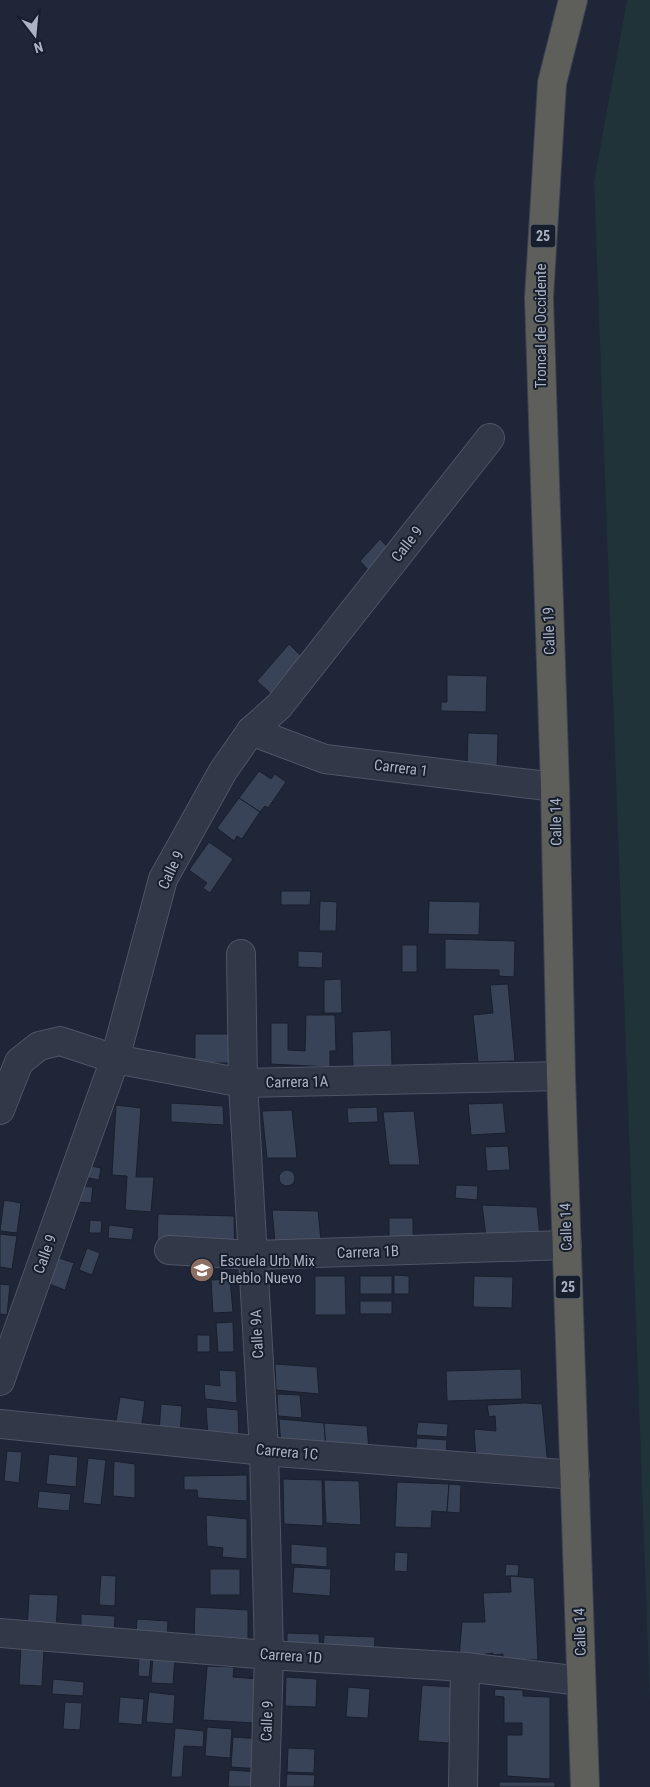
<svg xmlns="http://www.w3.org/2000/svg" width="650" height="1787" viewBox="0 0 650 1787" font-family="'Roboto Condensed',sans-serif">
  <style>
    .green { fill: #1f3338 }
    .building { fill: #394358; stroke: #191f2e }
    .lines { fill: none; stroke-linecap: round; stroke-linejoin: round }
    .minor-casing { stroke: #4f5566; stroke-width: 30 }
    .trunk-casing { stroke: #3c4252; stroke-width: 30 }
    .minor { stroke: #313848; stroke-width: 28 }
    .trunk { stroke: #5e5e5a; stroke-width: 28 }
    .labels { text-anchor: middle; stroke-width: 4; stroke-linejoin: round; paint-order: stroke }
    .shield { fill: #171e2c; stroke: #7f8697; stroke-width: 1 }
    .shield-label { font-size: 14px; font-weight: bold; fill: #abb2c5 }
    .street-label { font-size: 15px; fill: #abb2c5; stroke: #171e2c }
    .poi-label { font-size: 15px; fill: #abb2c5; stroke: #171e2c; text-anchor: start }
  </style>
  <rect width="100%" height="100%" fill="#1e2637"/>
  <path class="green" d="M627 0H650V1704L594 181Z"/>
  <g class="building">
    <path d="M380 539 392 552 372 574 360 561Z"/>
    <path d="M289 644 305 660 271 694 257 681Z"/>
    <path d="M447 675 487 676 486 712 441 711V702H447Z"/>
    <path d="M468 733 498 734 497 769 467 768Z"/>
    <path d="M259 771 271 779 275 774 286 782 268 808 265 806 260 812 239 798Z"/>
    <path d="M239 798 260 812 242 839 237 836 234 841 217 828Z"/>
    <path d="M209 842 233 859 210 893 203 888 207 883 189 870Z"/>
    <path d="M281 891H311L310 905H281Z"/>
    <path d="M320 901 337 902 336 931H319Z"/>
    <path d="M429 901 480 902 479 935 428 934Z"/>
    <path d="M445 939 515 941 514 977 499 976V970L445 969Z"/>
    <rect x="402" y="945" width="15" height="27"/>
    <path d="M298 951 323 952 322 968 298 967Z"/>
    <path d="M341 979 342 1013H324V980Z"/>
    <path d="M508 984 515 1061 478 1062 473 1015 493 1013 490 985Z"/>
    <path d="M306 1015H335L336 1051H330V1067L271 1064V1023H288V1050L305 1051Z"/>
    <path d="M391 1030 392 1066 353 1067 352 1032Z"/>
    <rect x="195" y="1034" width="35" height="29"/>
    <path d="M171 1103 223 1106 224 1125 171 1122Z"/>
    <path d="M503 1103 506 1133 471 1135 468 1104Z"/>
    <path d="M116 1105 141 1108 136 1177H154L151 1212 125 1210 127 1176 112 1175Z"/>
    <path d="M377 1107 378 1122 348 1123 347 1108Z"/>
    <path d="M292 1110 297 1158H267L262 1111Z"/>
    <path d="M414 1111 420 1165H389L383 1112Z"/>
    <path d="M508 1146 510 1170 487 1171 485 1147Z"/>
    <path d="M86 1165 101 1168 99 1180 84 1177Z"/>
    <circle cx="287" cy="1178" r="8"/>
    <path d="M456 1185 478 1186 477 1200 455 1198Z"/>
    <path d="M76 1186 93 1187 91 1203 75 1202Z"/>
    <path d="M4 1200 21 1203 17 1233 0 1231Z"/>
    <path d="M482 1205 537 1207 541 1246 487 1244Z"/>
    <path d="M272 1210 318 1211 321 1240 275 1242Z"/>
    <path d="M158 1214 234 1216 235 1253 224 1242H157Z"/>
    <rect x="389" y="1218" width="24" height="25"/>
    <path d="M90 1220 102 1221 101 1233H89Z"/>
    <path d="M109 1225 134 1228 132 1240 108 1238Z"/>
    <path d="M0 1234 17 1236 12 1269 0 1267Z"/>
    <path d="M87 1248 100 1253 92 1275 79 1270Z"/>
    <path d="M50 1255 74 1263 65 1290 41 1281Z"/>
    <path d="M394 1275 409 1276V1294H394Z"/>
    <path d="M315 1276H345L346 1315H315Z"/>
    <rect x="360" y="1276" width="32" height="18"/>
    <path d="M474 1276 513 1277 512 1308 473 1307Z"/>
    <path d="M230 1279 233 1312 213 1313 211 1280Z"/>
    <path d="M0 1284 10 1285 7 1315 0 1314Z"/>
    <rect x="360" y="1301" width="32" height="13"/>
    <path d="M233 1322 234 1352H218L216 1323Z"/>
    <rect x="197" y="1335" width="13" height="17"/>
    <path d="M275 1364 317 1367 319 1394 276 1390Z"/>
    <path d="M521 1369 522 1399 447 1401 446 1371Z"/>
    <path d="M219 1370 236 1371 237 1403 205 1399 204 1384 220 1386Z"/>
    <path d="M277 1394 300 1395 302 1418 278 1416Z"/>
    <path d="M120 1397 145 1401 141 1430 115 1427Z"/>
    <path d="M525 1403 542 1404 548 1466 476 1461 474 1429 496 1431 495 1416 489 1417 487 1405Z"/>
    <path d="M161 1404 182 1406 180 1435 159 1433Z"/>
    <path d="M206 1407 238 1410 239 1440 208 1437Z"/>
    <path d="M279 1419 324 1423 326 1448 281 1445Z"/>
    <path d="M418 1422 448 1424 447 1437 416 1435Z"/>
    <path d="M324 1423 367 1426 369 1451 326 1448Z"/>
    <path d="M417 1438 447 1440 446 1459 415 1457Z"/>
    <path d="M7 1451 22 1452 19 1483 4 1481Z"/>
    <path d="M49 1454 78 1457 76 1487 46 1484Z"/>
    <path d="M88 1458 106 1460 101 1505 83 1503Z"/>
    <path d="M114 1461 135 1464V1498L113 1496Z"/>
    <path d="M247 1475V1501L198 1498 197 1490H184V1476Z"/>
    <path d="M283 1479 322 1480 323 1526 284 1524Z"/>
    <path d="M324 1480 359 1481 361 1525 326 1523Z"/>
    <path d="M397 1482 449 1484 447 1512 432 1511 431 1528 395 1527Z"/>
    <path d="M449 1484 461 1485 460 1513 447 1512Z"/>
    <path d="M39 1491 71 1494 69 1511 37 1508Z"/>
    <path d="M206 1515 247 1519V1559L222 1557 223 1548 207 1546Z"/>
    <path d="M291 1544 327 1547V1567L291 1564Z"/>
    <path d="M395 1552 408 1553 407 1572 394 1571Z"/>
    <path d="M506 1564 519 1565 518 1576H505Z"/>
    <path d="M294 1567 331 1569 330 1596 292 1593Z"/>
    <rect x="210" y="1569" width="30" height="26"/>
    <path d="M101 1575 116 1576 115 1606 99 1605Z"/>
    <path d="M510 1576 534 1578 538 1660 503 1659V1654L493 1655V1653L459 1658 462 1622H485L483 1593 511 1592Z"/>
    <path d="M29 1594 58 1595 56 1631 27 1630Z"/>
    <path d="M195 1607 248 1610V1641L194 1638Z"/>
    <path d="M81 1614 115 1616 114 1634 81 1632Z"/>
    <path d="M137 1619 168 1621 167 1637 136 1635Z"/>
    <path d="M287 1633 319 1634 320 1652 287 1650Z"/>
    <path d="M324 1635 375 1637 374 1654 323 1652Z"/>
    <path d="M21 1646 44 1648 42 1686 19 1685Z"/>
    <path d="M153 1656 175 1658 173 1684 151 1683Z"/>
    <path d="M139 1657 151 1658 149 1677 138 1676Z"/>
    <path d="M207 1666 234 1667 233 1677 258 1679 255 1723 203 1720Z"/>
    <path d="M286 1677 317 1679 316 1707 285 1706Z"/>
    <path d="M53 1679 84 1682 83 1696 52 1694Z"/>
    <path d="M422 1685 452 1687 449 1743 418 1741Z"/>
    <path d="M348 1687 370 1689 368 1718 346 1717Z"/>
    <path d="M495 1689 523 1690V1696L550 1697V1779L507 1776V1735H522V1723H504V1697L494 1696Z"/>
    <path d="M149 1692 175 1695 173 1724 146 1722Z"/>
    <path d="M120 1697 144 1699 142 1725 118 1723Z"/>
    <path d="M65 1702 82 1703 80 1730 63 1729Z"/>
    <path d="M207 1727 232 1729 230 1758 205 1756Z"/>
    <path d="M175 1728 204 1731 203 1747 184 1746 182 1777H171Z"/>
    <path d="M233 1737 263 1739 261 1769 231 1767Z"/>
    <path d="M288 1748 315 1749 314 1773 287 1772Z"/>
    <path d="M229 1770 261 1772 260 1787H228Z"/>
    <path d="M287 1774 315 1775 314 1787H286Z"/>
    <rect x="499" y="1782" width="56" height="5"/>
  </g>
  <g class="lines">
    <g class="minor-casing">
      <g id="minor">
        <path d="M251 731 325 759 555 787"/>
        <path d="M241 954 243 1083 264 1451 269 1655 265 1787"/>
        <path d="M0 1110 19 1062 39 1046 60 1041 115 1059 243 1083 561 1076"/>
        <path d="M169 1250 252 1255 567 1245"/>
        <path d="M0 1381 115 1059 163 879 223 771 251 731 279 706 490 438"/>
        <path d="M0 1424 264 1451 575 1475"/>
        <path d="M0 1633 269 1655 465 1667 581 1681"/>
        <path d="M463 1787 465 1667"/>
      </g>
    </g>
    <g class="trunk-casing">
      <path id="trunk" d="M573 0 552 83 539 298 555 787 561 1076 585 1787"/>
    </g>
    <use href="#minor" class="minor"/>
    <use href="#trunk" class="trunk"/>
  </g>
  <defs>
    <g id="school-disc" transform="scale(1.25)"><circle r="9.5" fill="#8d6e63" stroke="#171e2c"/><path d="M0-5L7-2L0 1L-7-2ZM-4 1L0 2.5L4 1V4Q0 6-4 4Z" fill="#fff"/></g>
  </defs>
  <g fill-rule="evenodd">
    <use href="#school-disc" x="202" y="1270"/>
  </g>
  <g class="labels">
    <g class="shield">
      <rect x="530.5" y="224.5" width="25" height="23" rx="4"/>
      <rect x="555.5" y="1275.5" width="25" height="23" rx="4"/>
    </g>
    <g class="shield-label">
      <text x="543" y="241">25</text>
      <text x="568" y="1292">25</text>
    </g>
    <g class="street-label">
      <text transform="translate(541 326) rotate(-90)" y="5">Troncal de Occidente</text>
      <text transform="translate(407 544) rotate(-52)" y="5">Calle 9</text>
      <text transform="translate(549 631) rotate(-92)" y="5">Calle 19</text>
      <text transform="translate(401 768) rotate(7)" y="5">Carrera 1</text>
      <text transform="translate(556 822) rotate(-91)" y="5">Calle 14</text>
      <text transform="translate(171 870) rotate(-65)" y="5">Calle 9</text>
      <text transform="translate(297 1082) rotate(-1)" y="5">Carrera 1A</text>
      <text transform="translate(566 1227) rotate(-92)" y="5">Calle 14</text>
      <text transform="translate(368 1252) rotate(-2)" y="5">Carrera 1B</text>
      <text transform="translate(45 1254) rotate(-70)" y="5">Calle 9</text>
      <text transform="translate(257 1334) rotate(-93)" y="5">Calle 9A</text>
      <text transform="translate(287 1452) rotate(5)" y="5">Carrera 1C</text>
      <text transform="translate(580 1632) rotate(-92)" y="5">Calle 14</text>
      <text transform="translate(291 1656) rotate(4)" y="5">Carrera 1D</text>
      <text transform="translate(267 1721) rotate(-88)" y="5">Calle 9</text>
    </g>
    <g class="poi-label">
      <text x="220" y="1266">Escuela Urb Mix<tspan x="220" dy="17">Pueblo Nuevo</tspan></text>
    </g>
  </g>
  <g transform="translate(35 35) rotate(164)" stroke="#171e2c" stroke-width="4" paint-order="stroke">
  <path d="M0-4L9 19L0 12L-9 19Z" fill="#abb2c5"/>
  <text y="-8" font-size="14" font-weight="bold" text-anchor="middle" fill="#abb2c5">N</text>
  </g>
</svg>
